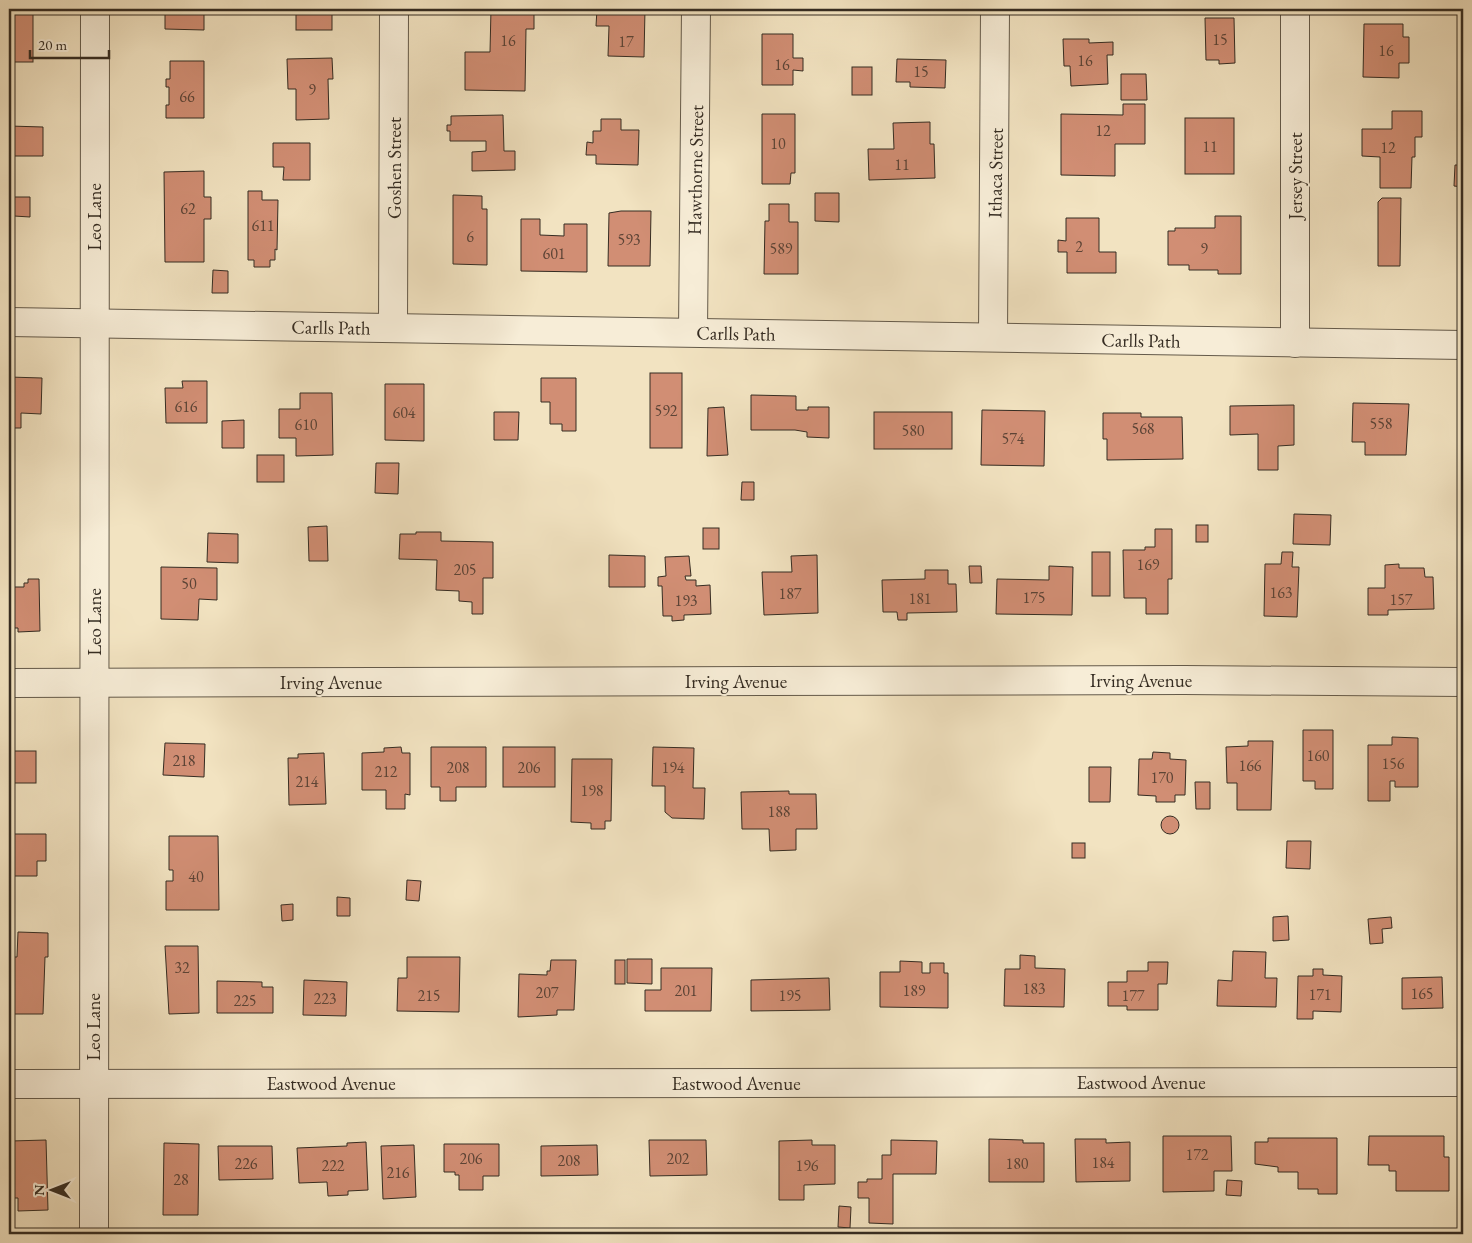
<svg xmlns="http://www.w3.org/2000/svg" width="1472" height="1243" viewBox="0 0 1472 1243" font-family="'EB Garamond',serif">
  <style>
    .building { fill: #d18e74; stroke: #352c22 }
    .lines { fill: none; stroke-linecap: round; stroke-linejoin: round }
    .minor-casing { stroke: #645a4a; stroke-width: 30 }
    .minor { stroke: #f7edd7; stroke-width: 28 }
    .labels { text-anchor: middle; stroke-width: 4; stroke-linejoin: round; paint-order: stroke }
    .number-label { font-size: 16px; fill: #5c4436 }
    .street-label { font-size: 19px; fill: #352c22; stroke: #f7edd7 }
  </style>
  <rect width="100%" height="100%" fill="#f2e3c1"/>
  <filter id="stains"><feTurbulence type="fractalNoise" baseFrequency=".004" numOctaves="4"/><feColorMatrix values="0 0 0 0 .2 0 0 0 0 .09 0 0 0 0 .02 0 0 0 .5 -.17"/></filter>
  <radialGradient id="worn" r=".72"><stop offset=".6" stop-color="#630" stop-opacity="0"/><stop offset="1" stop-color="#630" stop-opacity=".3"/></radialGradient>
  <g class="building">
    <rect x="9" y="9" width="24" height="53"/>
    <path d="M168 9H204V30L165 29V14H168Z"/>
    <rect x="296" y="9" width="36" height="21"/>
    <path d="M491 9H534V29H526L525 91 465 90V52H490Z"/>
    <path d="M597 9H645L644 57 608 56 609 26H596Z"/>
    <path d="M1205 18H1234L1235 63 1219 64V60H1206Z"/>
    <path d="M1364 24H1403V37H1409V63H1399V78L1363 77Z"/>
    <path d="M762 34H793V58H803V71L793 70V85H762Z"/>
    <path d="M1063 39H1089V43L1113 42V55H1107L1108 84 1071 86 1070 66H1064Z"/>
    <path d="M332 58 333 79H328L329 119 296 120V89H288L287 59Z"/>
    <path d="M897 59 946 60 945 88 910 87V82H896Z"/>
    <path d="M170 61H204V118H166V105H169V87H166V79H170Z"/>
    <rect x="852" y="67" width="20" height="28"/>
    <path d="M1121 74H1146L1147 100H1121Z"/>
    <path d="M1123 104H1145V144H1115V176L1061 175V114L1123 115Z"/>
    <path d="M1392 111H1422V137H1415V157H1412L1411 188H1380V157L1362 156V129H1392Z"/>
    <path d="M762 114H795V173H791L790 184H762Z"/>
    <path d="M503 115 504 151H515V170L472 171V152L486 151V141H450V131H447V125H451V116Z"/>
    <rect x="1185" y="118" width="49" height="56"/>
    <path d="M601 119H621V130H639L638 165 596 164V155H586L587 142 593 143V131H601Z"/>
    <path d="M930 122V144H934L935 178 869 180 868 149H894L893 123Z"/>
    <path d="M9 126 43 127V156H9Z"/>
    <path d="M273 143H310V180H283L284 167H273Z"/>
    <path d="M1455 165H1463V187L1454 186Z"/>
    <path d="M204 171V197H211V219H204V262H165L164 172Z"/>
    <path d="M248 191H262V200H278L277 250 275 249V260H270V267H254V260H248Z"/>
    <path d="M815 193H839V222L815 221Z"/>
    <path d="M453 195 482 196V209H487V265L453 264Z"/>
    <path d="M9 197H30V217L14 216 13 254H9Z"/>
    <path d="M1382 198H1401L1400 266H1378V202Z"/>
    <path d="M769 204H789V222H798V274H764L765 221H769Z"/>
    <path d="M621 211H651L650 266H608L609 213Z"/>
    <path d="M1215 216H1241V274H1218V270H1189V265H1168V231H1175V228H1215Z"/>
    <path d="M1066 218H1099V252H1116V273H1067V252H1058V240L1066 241Z"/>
    <path d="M521 219H540V235L564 236V224H587V272L521 271Z"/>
    <path d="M213 270 228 271V293H212Z"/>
    <rect x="650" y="373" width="32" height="75"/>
    <path d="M9 377 42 378 41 414 21 413V428H9Z"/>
    <path d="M541 378H576V431H562V424H550V402H541Z"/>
    <path d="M182 381H207V423H166L165 388H183Z"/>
    <path d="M385 384H424V441L385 440Z"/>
    <path d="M300 393H332L333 455 296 456V438H279V409H300Z"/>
    <path d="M751 395 796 396V410H808V407H829V438L807 437V432L795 430H751Z"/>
    <path d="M1353 403 1409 404 1406 455H1365V442H1352Z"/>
    <path d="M1294 405V445L1278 446V470H1258V434L1230 435V406Z"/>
    <path d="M724 407 728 455 707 456 708 408Z"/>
    <path d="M982 410 1045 411 1044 466 981 465Z"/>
    <path d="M494 412H519L518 440H494Z"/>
    <rect x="874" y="412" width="78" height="37"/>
    <path d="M1103 413H1141V417H1182L1183 459 1107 460V439H1103Z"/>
    <path d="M244 420V448H222V421Z"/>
    <rect x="257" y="455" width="27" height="27"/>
    <path d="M376 463H399L398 494 375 493Z"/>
    <path d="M742 482H754V500H741Z"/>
    <path d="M1294 514 1331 515 1330 545 1293 544Z"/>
    <rect x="1196" y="525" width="12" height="17"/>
    <path d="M327 526 328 561H309L308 527Z"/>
    <rect x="703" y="528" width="16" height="21"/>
    <path d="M1155 529H1172V579H1168V614H1146V598H1124L1123 550H1145V547H1155Z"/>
    <path d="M416 532H441V541L493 542V578H483V614H472V602L459 601V591L436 590 437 560 399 559 400 534H416Z"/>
    <path d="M208 533 238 534V563L207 562Z"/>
    <rect x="1092" y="552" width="18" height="44"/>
    <path d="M1282 552H1293L1292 567H1299L1297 617 1264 616 1265 564H1281Z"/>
    <path d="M609 555 645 556V587H609Z"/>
    <path d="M817 555 818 613 764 615 762 572H792L791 556Z"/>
    <path d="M689 556 691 576H685L686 580H696V586L710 585 711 614 684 615V620L672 621V616H663L662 586H658V577L666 576 665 557Z"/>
    <path d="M1399 564V568H1424L1425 577H1433L1434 609 1388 610V615H1368V588H1385V565Z"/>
    <path d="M969 566H981L982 583H970Z"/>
    <path d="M1049 566 1073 567 1072 615 996 614 997 579 1049 580Z"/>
    <path d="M161 567 217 568V600L199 599 198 620 161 619Z"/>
    <path d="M925 570H948V584H956L957 612 907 613V620H898L897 612H883L882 580 925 579Z"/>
    <path d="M28 579H39L40 631 18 632V628H9V587H24V583H28Z"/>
    <path d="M1303 730H1333V789H1315V781H1303Z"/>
    <path d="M1392 737 1418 738V787H1395V781H1390V801H1368V745H1392Z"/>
    <path d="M1248 741H1273L1271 810H1237V783H1227L1226 747 1248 746Z"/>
    <path d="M165 743 205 744 204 777 163 775Z"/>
    <path d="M401 747 402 753H410V795L405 794V809H386V790H362V753L384 752V748Z"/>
    <path d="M431 747H486V787H456V801H440V787H431Z"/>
    <rect x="503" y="747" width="52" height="40"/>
    <path d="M653 747 694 748 693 788H705L704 819 672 818 665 812V786H652Z"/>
    <rect x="9" y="751" width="27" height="32"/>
    <path d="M1153 752 1170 753V759L1186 760 1185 795H1175V802H1156V796L1138 795 1139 759H1152Z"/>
    <path d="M324 753 326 804 289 805 288 758H298V754Z"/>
    <path d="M572 759H612L611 821H605V829H591V823L571 822Z"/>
    <path d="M1089 767H1111L1110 802H1089Z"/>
    <path d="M1195 782H1210V809H1196Z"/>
    <path d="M789 791V794H816L817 829H796V850L770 851 769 829H742L741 792Z"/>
    <circle cx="1170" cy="825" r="9"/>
    <path d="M9 834H46V861H37V876H9Z"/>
    <path d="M169 836H218L219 910H166V881H173V870H169Z"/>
    <path d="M1287 841H1311L1310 869 1286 868Z"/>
    <rect x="1072" y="843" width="13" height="15"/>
    <path d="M407 880 421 881 419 901 406 900Z"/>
    <path d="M337 897 350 898V916H337Z"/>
    <path d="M293 904V920L282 921 281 905Z"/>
    <path d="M1288 916 1289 940 1273 941V917Z"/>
    <path d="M1391 917 1392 928 1382 929 1383 943 1370 944 1368 919Z"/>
    <path d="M18 932 48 933V957H45L43 1014H11L12 957H17Z"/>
    <path d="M165 946H198L199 1013 169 1014Z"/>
    <path d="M1233 951 1266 952 1265 978H1277L1276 1007 1217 1006 1218 980 1232 981Z"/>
    <path d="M1020 955 1035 956V968L1065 969 1064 1007 1004 1006 1005 969H1020Z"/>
    <path d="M407 957H460L459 1012 397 1011 398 978H407Z"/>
    <path d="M627 959H652V984L627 983Z"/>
    <path d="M551 960H576L574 1010H557V1015L518 1017 519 974 547 975V971H550Z"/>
    <rect x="615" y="960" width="10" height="24"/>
    <path d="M900 961 922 962V973H930V963H944V973H948V1008L880 1007V972H900Z"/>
    <path d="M1148 962H1168L1167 984H1158V1010H1127V1006H1108V982H1127V971H1148Z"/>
    <path d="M661 968H712L711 1011H645V990H661Z"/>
    <path d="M1313 969H1323V975L1342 976 1341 1012 1313 1011V1019H1297L1298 976H1313Z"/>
    <path d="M1442 977 1443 1008 1402 1009V978Z"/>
    <path d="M829 978 830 1010 751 1011V980Z"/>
    <path d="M304 980 347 982 346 1016 303 1015Z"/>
    <path d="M217 981 262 982V987H273V1013H217Z"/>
    <path d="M1163 1136H1231L1232 1171H1214V1191L1163 1192Z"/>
    <path d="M1369 1136H1444V1157H1449V1191H1396V1171H1389V1165H1368Z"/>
    <path d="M1268 1138H1337V1194H1318V1189H1298V1172H1278V1167L1255 1164V1142H1268Z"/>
    <path d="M989 1139 1023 1140V1143H1044V1182H989Z"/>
    <path d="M1075 1139H1106V1143L1130 1142V1181L1076 1182Z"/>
    <path d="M46 1140 48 1210 18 1211V1198H12L11 1141Z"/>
    <path d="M649 1140H706L707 1175 650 1176Z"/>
    <path d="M812 1140V1145H835V1184L804 1185V1200H779V1141Z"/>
    <path d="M891 1140 937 1141 936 1174H893V1224L869 1223V1198H858V1182H867V1179H882V1155H891Z"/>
    <path d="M366 1142 368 1190 348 1191V1195L328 1196 327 1182 299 1183 297 1148 347 1146V1143Z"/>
    <path d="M164 1143 199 1144 198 1215H163Z"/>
    <path d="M444 1144H499V1176H483V1190H459V1175H455V1172H444Z"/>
    <path d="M414 1145 416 1197 383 1199 381 1146Z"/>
    <path d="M597 1145 598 1175 541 1176V1146Z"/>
    <path d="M218 1146H272L273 1179 219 1180Z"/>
    <path d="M1227 1180 1242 1181 1241 1196 1226 1195Z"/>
    <path d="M839 1206 851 1207 850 1228 838 1227Z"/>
  </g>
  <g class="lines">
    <g class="minor-casing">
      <g id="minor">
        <path d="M9 322 1463 345"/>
        <path d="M393 327 394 9"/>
        <path d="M693 332 696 9"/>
        <path d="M993 337 995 9"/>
        <path d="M1295 343V9"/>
        <path d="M9 683 1184 680 1463 682"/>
        <path d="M9 1084 1463 1082"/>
        <path d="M94 1234 95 9"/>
      </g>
    </g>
    <use href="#minor" class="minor"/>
  </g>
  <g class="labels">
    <g class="number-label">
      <text x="1220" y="45">15</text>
      <text x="508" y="46">16</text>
      <text x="626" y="47">17</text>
      <text x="1386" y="56">16</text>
      <text x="1085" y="66">16</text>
      <text x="782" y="70">16</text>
      <text x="921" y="77">15</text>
      <text x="312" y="95">9</text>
      <text x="187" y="102">66</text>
      <text x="1103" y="136">12</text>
      <text x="778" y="149">10</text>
      <text x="1210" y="152">11</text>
      <text x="1388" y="153">12</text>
      <text x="902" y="170">11</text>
      <text x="188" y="214">62</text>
      <text x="263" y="231">611</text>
      <text x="470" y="242">6</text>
      <text x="629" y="245">593</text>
      <text x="1079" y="252">2</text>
      <text x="781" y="254">589</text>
      <text x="1204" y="254">9</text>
      <text x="554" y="259">601</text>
      <text x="186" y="412">616</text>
      <text x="666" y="416">592</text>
      <text x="404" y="418">604</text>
      <text x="1381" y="429">558</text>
      <text x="306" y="430">610</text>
      <text x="1143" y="434">568</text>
      <text x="913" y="436">580</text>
      <text x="1013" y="444">574</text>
      <text x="1148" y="570">169</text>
      <text x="465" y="575">205</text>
      <text x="189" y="589">50</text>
      <text x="1281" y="598">163</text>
      <text x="790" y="599">187</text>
      <text x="1034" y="603">175</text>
      <text x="920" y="604">181</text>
      <text x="1401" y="605">157</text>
      <text x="686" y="606">193</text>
      <text x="1318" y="761">160</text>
      <text x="184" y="766">218</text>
      <text x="1393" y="769">156</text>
      <text x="1250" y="771">166</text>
      <text x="458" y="773">208</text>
      <text x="529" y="773">206</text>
      <text x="673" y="773">194</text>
      <text x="386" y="777">212</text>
      <text x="1162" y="783">170</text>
      <text x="307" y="787">214</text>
      <text x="592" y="796">198</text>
      <text x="779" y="817">188</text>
      <text x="196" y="882">40</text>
      <text x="182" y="973">32</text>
      <text x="1034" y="994">183</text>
      <text x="686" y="996">201</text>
      <text x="914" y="996">189</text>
      <text x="547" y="998">207</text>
      <text x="1422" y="999">165</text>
      <text x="1320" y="1000">171</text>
      <text x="429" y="1001">215</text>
      <text x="790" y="1001">195</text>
      <text x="1133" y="1001">177</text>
      <text x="325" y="1004">223</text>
      <text x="245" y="1006">225</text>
      <text x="1197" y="1160">172</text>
      <text x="471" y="1164">206</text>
      <text x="678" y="1164">202</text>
      <text x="569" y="1166">208</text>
      <text x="1103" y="1168">184</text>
      <text x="246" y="1169">226</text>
      <text x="1017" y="1169">180</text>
      <text x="333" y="1171">222</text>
      <text x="807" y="1171">196</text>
      <text x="398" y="1178">216</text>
      <text x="181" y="1185">28</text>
    </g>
    <g class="street-label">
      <text transform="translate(394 168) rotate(-90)" y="7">Goshen Street</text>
      <text transform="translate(695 170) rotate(-89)" y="7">Hawthorne Street</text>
      <text transform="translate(995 173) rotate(-89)" y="7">Ithaca Street</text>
      <text transform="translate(1295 176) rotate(-90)" y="7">Jersey Street</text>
      <text transform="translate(94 217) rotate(-90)" y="7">Leo Lane</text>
      <text transform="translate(331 327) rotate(1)" y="7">Carlls Path</text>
      <text transform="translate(736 333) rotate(1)" y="7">Carlls Path</text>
      <text transform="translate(1141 340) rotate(1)" y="7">Carlls Path</text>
      <text transform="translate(94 622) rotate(-90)" y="7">Leo Lane</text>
      <text x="1141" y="687">Irving Avenue</text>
      <text x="736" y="688">Irving Avenue</text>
      <text x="331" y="689">Irving Avenue</text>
      <text transform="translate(93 1027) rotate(-90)" y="7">Leo Lane</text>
      <text x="1141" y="1089">Eastwood Avenue</text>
      <text x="331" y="1090">Eastwood Avenue</text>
      <text x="736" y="1090">Eastwood Avenue</text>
    </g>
  </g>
  <rect width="1472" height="1243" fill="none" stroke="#f2e3c1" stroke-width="30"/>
  <rect x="10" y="10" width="1452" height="1223" fill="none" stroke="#352c22" stroke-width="2.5"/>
  <rect x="15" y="15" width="1442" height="1213" fill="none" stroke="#352c22"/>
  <g transform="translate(52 1190) rotate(270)" stroke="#f7edd7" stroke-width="4" paint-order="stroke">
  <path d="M0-4L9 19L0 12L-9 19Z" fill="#352c22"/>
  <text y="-8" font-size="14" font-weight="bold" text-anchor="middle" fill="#352c22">N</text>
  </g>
  <path d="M30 50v8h79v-8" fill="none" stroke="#352c22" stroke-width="2.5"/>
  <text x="38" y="50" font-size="15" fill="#352c22" stroke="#f7edd7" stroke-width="4" paint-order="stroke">20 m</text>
  <rect width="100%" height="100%" filter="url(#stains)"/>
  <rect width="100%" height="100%" fill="url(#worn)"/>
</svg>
